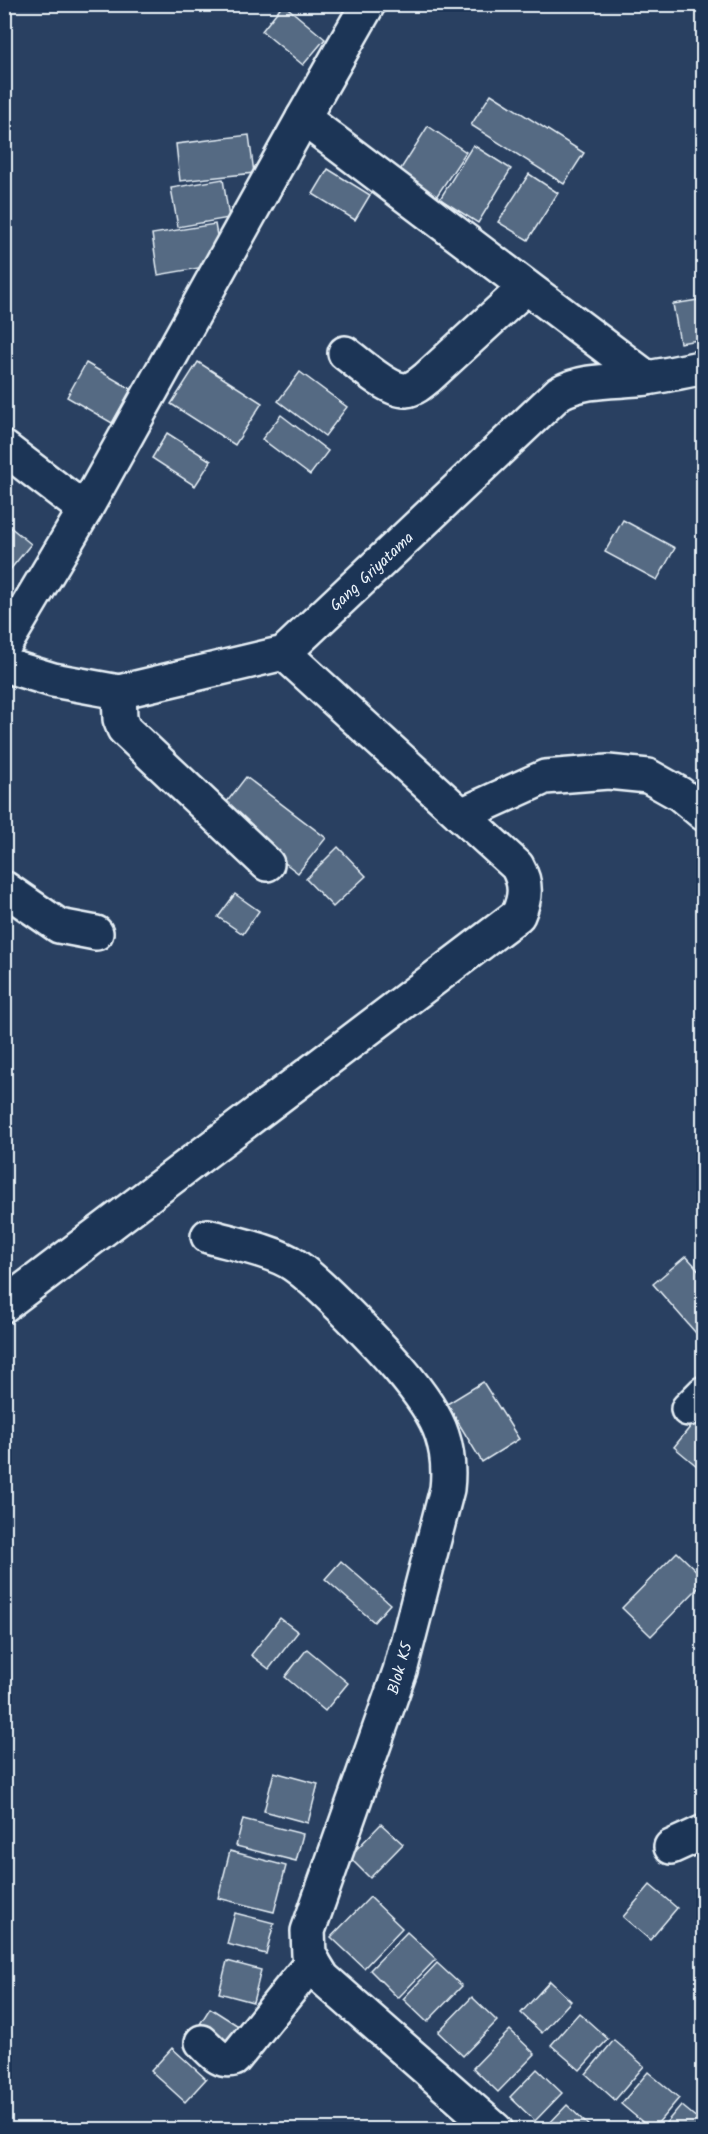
<svg xmlns="http://www.w3.org/2000/svg" width="708" height="2134" viewBox="0 0 708 2134" font-family="Kalam,sans-serif">
  <style>
    .building { fill: #556a83; stroke: #e8f1f8; stroke-width: 1.5 }
    .lines { fill: none; stroke-linecap: round; stroke-linejoin: round }
    .minor-casing { stroke: #e8f1f8; stroke-width: 38 }
    .minor { stroke: #1d3557; stroke-width: 33 }
    .labels { text-anchor: middle; stroke-width: 4.5; stroke-linejoin: round; paint-order: stroke }
    .street-label { font-size: 16px; fill: #e8f1f8; stroke: #1d3557 }
  </style>
  <rect width="100%" height="100%" fill="#294061"/>
  <filter id="ink" filterUnits="userSpaceOnUse"><feTurbulence type="fractalNoise" baseFrequency=".0167" numOctaves="2"/><feDisplacementMap in="SourceGraphic" scale="12" xChannelSelector="R" yChannelSelector="G"/><feConvolveMatrix kernelMatrix="1 2 1 2 8 2 1 2 1" color-interpolation-filters="sRGB"/></filter>
  <g filter="url(#ink)">
    <g class="building">
      <path d="M283 4 325 39 303 65 262 31Z"/>
      <path d="M491 94 584 153 564 184 471 125Z"/>
      <path d="M428 126 466 152 432 203 395 178Z"/>
      <path d="M249 135 254 173 180 181 176 144Z"/>
      <path d="M473 145 511 169 478 223 440 199Z"/>
      <path d="M328 169 370 195 355 220 313 194Z"/>
      <path d="M529 174 558 193 528 240 498 222Z"/>
      <path d="M223 179 229 218 178 227 171 188Z"/>
      <path d="M215 224 222 264 158 275 152 234Z"/>
      <path d="M704 299V339L680 343 673 304Z"/>
      <path d="M198 362 262 403 235 445 171 404Z"/>
      <path d="M86 363 131 389 112 423 67 397Z"/>
      <path d="M300 372 347 407 325 436 278 401Z"/>
      <path d="M281 415 328 451 310 475 262 439Z"/>
      <path d="M167 433 211 461 195 486 152 458Z"/>
      <path d="M623 520 675 548 657 580 605 552Z"/>
      <path d="M4 522 31 544 5 576H4Z"/>
      <path d="M246 777 326 838 298 873 219 812Z"/>
      <path d="M338 847 366 876 333 907 306 879Z"/>
      <path d="M235 894 259 911 243 934 218 917Z"/>
      <path d="M686 1256 704 1276V1338L702 1340 653 1284Z"/>
      <path d="M483 1382 519 1439 482 1462 447 1404Z"/>
      <path d="M699 1416 704 1419V1472L674 1447Z"/>
      <path d="M677 1552 704 1578V1582L651 1636 622 1608Z"/>
      <path d="M341 1561 390 1604 374 1622 325 1579Z"/>
      <path d="M280 1618 298 1632 269 1669 251 1655Z"/>
      <path d="M307 1649 348 1683 325 1711 285 1677Z"/>
      <path d="M274 1772 318 1784 308 1823 264 1811Z"/>
      <path d="M243 1819 303 1834 296 1861 236 1846Z"/>
      <path d="M381 1824 403 1844 370 1878 349 1857Z"/>
      <path d="M230 1851 286 1866 274 1912 218 1898Z"/>
      <path d="M650 1885 677 1908 650 1940 623 1917Z"/>
      <path d="M370 1897 402 1928 364 1968 331 1937Z"/>
      <path d="M235 1913 274 1923 266 1954 227 1944Z"/>
      <path d="M407 1932 436 1959 398 1998 370 1970Z"/>
      <path d="M227 1961 261 1970 253 2002 219 1993Z"/>
      <path d="M437 1963 462 1986 427 2022 403 1999Z"/>
      <path d="M550 1981 571 2001 542 2033 521 2013Z"/>
      <path d="M472 1997 497 2021 463 2056 438 2032Z"/>
      <path d="M210 2008 240 2027 222 2054 193 2035Z"/>
      <path d="M579 2013 608 2039 580 2070 551 2045Z"/>
      <path d="M510 2030 535 2054 498 2092 473 2068Z"/>
      <path d="M614 2040 644 2066 615 2100 586 2074Z"/>
      <path d="M172 2048 206 2079 185 2102 151 2071Z"/>
      <path d="M537 2069 562 2093 535 2121 510 2097Z"/>
      <path d="M648 2072 679 2098 652 2130 621 2104Z"/>
      <path d="M567 2105 590 2127 588 2130H547L545 2128Z"/>
      <path d="M681 2105 704 2124V2130H660Z"/>
    </g>
    <g class="lines">
      <g class="minor-casing">
        <g id="minor">
          <path d="M303 118 368 4"/>
          <path d="M345 353C358 363 389 391 406 390 414 389 421 383 427 378L526 287"/>
          <path d="M4 448 85 510"/>
          <path d="M4 646 85 510 303 118 647 378"/>
          <path d="M4 665 53 680 119 692 284 653 559 393C586 378 618 382 647 378 666 375 685 371 704 367"/>
          <path d="M119 692 120 719 124 729 267 864"/>
          <path d="M461 815 545 777 608 772 648 776 680 794 704 814"/>
          <path d="M4 888 59 926 96 933"/>
          <path d="M208 1236C232 1243 274 1251 294 1265 310 1276 324 1290 338 1304 369 1335 429 1394 442 1435 448 1453 449 1471 447 1489L400 1671 308 1931 309 1955 323 1978 496 2130"/>
          <path d="M4 1305 518 915C526 897 527 884 517 866L284 653"/>
          <path d="M688 1409 704 1393"/>
          <path d="M671 1847 704 1832"/>
          <path d="M202 2042C212 2051 219 2063 234 2059L313 1961"/>
        </g>
      </g>
      <use href="#minor" class="minor"/>
    </g>
  </g>
  <g class="labels">
    <g class="street-label">
      <text transform="translate(371 571) rotate(-43)" y="6">Gang Griyatama</text>
      <text transform="translate(399 1668) rotate(-74)" y="6">Blok K5</text>
    </g>
  </g>
  <rect width="708" height="2134" fill="none" stroke="#1d3557" stroke-width="24"/>
  <rect x="12" y="12" width="684" height="2110" fill="none" stroke="#e8f1f8" stroke-width="2" filter="url(#ink)"/>
</svg>
